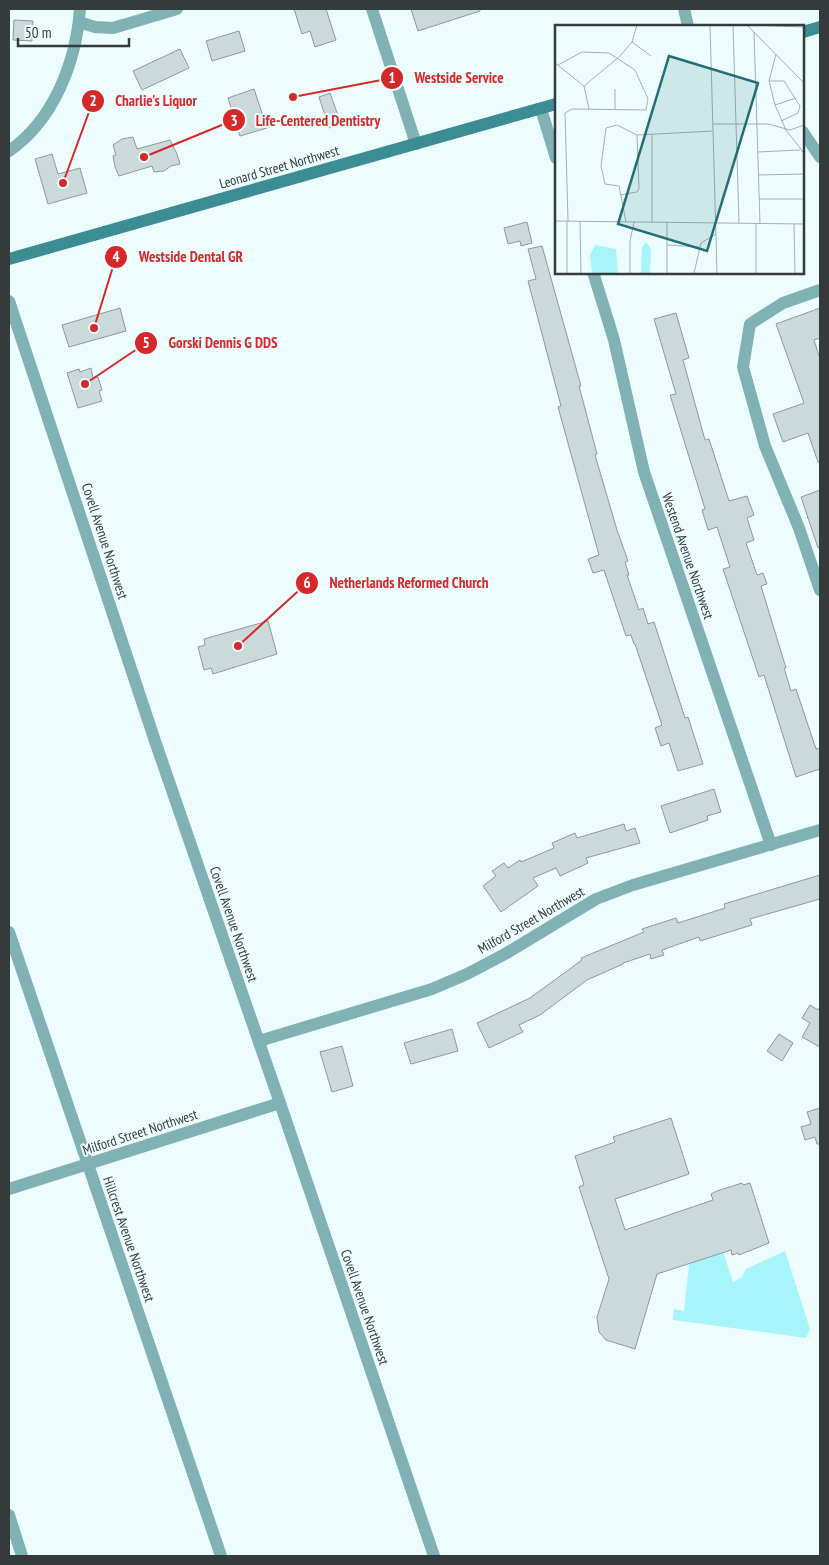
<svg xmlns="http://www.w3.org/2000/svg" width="829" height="1565" viewBox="0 0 829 1565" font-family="'PT Sans Narrow',sans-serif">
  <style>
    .green { fill: #a7f4fb }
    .building { fill: #cadadb; stroke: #8b999b }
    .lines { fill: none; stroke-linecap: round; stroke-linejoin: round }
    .minor { stroke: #80b1b5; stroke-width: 12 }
    .tertiary { stroke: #80b1b5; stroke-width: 12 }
    .secondary { stroke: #3c8d93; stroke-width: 12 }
    .labels { text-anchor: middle; stroke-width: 4; stroke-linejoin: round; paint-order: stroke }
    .street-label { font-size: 14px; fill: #353b3b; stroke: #edfdfe }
    .inset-road { fill: none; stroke: #a3afb0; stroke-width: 1 }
    .view { fill: #236e74; fill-opacity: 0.15; stroke: #236e74; stroke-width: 2.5 }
    .inset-edge { fill: none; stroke: #353b3b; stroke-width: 2.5 }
    .leader { fill: none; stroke: #d62828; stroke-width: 2 }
    .callout-dot { fill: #d62828; stroke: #edfdfe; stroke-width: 2 }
    .mark-label { font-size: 15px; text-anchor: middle; font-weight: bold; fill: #fff }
    .callout-label { font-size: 15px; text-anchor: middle; font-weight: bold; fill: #d62828; stroke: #edfdfe; stroke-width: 4; stroke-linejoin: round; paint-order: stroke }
  </style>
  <rect width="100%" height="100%" fill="#edfdfe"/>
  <path class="green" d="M785 1251 810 1329 806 1338 673 1320 674 1309 684 1311 689 1264 723 1252 733 1282 742 1277 746 1269Z"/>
  <g class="building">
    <path d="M294 9H326L336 40 315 47 310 31 302 34Z"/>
    <path d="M411 9H480V11L418 31Z"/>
    <path d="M14 20 33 21 32 41 13 40Z"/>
    <path d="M239 31 245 51 212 61 206 41Z"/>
    <path d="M180 49 189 68 142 90 133 71Z"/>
    <path d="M254 89 267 128 240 136 228 98Z"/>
    <path d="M330 93 341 124 329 128 319 97Z"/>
    <path d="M133 137 137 149 170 140 177 154 180 164 171 166 164 171 154 172 152 166 119 176 115 167 113 156 116 155 113 145 122 139Z"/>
    <path d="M52 154 58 174 80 168 87 193 48 204 35 159Z"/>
    <path d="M527 222 532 243 521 246 520 241 508 244 504 228Z"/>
    <path d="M542 246 581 386H579L597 454 595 455 617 530 628 561 625 562 629 575H627L639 610 643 608 648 624 654 622 685 718 688 717 703 764 678 771 669 743 661 746 655 728 662 725 635 644H634L631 635 626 636 604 570 593 573 588 559 599 555 558 407 561 406 528 281 536 279 528 249Z"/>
    <path d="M120 308 126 331 69 347 62 325Z"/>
    <path d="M820 308V338L814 340 820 359V462H818L808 433 783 442 773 414 804 403 776 324Z"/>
    <path d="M676 313 689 358 683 360 705 440 709 439 729 501 747 496 754 515 747 518 754 540 746 543 757 575 763 573 767 584 761 586 786 668H784L791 691 796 689 816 749 820 748V769L796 777 764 675 759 677 723 569 730 567 717 527 708 530 702 510 705 509 670 395 676 394 654 319Z"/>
    <path d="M91 368 93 378 98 377 102 390 99 391 102 401 78 408 67 373 79 369 80 372Z"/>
    <path d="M820 490V547L818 548 801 497Z"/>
    <path d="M268 621 277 654 213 674 211 668 204 670 198 647 205 645 204 639Z"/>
    <path d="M714 789 721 812 707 816 708 820 670 833 661 806Z"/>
    <path d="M624 824 626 831 635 828 640 843 586 858 588 863 560 876 556 868 533 878 538 886 501 912 483 886 496 876 492 871 504 863 508 868 520 860 521 862 554 848 552 843 575 833 577 838Z"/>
    <path d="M820 875V899L750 919 752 925 700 941 699 937 662 950 664 955 651 959 650 954 623 963V964L587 980 540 1015 519 1025 523 1032 489 1048 477 1023 530 998 582 960 581 958 644 932 642 929 676 918 678 923 725 908 724 904Z"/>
    <path d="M810 1005 818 1010 820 1006V1047L802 1037 810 1023 802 1018Z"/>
    <path d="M452 1029 458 1051 411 1064 404 1043Z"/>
    <path d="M779 1034 793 1043 782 1061 767 1051Z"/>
    <path d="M342 1046 353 1086 332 1092 320 1052Z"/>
    <path d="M820 1108V1144H817L815 1137 805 1140 801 1127 811 1124 807 1112Z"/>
    <path d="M671 1118 689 1174 615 1199 625 1230 713 1200 711 1194 717 1191 742 1183 743 1185 750 1183 769 1243 739 1255 738 1253 732 1255 731 1250 657 1274 635 1349 606 1340 599 1332 597 1317 609 1279 579 1187 584 1185 575 1156 615 1142 613 1137Z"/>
  </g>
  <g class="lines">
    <g class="minor">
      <path d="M372 9 416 144"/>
      <path d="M684 9 688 26"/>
      <path d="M79 22 95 27 113 28 177 9"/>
      <path d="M541 109 556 158"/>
      <path d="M803 132 820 157"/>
      <path d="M9 151C54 120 76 62 80 9"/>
      <path d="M593 272 614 340 644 472 771 845"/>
      <path d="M820 290 783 303 750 324 743 367 765 446 799 528 820 590"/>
      <path d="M9 932 221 1556"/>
      <path d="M259 1041 432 989 467 974 505 954 596 899 633 885 820 830"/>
      <path d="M9 1189 280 1103"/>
      <path d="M9 1515 22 1556"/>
    </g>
    <path class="tertiary" d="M9 301 155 741 280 1103 434 1556"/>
    <g class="secondary">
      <path d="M803 32 820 27"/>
      <path d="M9 259 556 104"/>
    </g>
  </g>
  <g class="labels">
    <g class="street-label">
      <text transform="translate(279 167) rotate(-16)" y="5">Leonard Street Northwest</text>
      <text transform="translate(105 541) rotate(72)" y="5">Covell Avenue Northwest</text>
      <text transform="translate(688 556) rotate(71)" y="5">Westend Avenue Northwest</text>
      <text transform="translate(531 920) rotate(-30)" y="5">Milford Street Northwest</text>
      <text transform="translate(234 924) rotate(71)" y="5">Covell Avenue Northwest</text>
      <text transform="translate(140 1132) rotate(-18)" y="5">Milford Street Northwest</text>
      <text transform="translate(129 1239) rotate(71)" y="5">Hillcrest Avenue Northwest</text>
      <text transform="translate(365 1307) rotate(71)" y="5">Covell Avenue Northwest</text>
    </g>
  </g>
  <g transform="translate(555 25)">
    <rect width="249" height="249" fill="#edfdfe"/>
    <path d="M91 217 96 224 95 248H86L87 222ZM40 220 61 224 63 248H37L35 230Z" fill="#a7f4fb"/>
    <path class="inset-road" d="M155 0 162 248M178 0 184 198M192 0 249 58M193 0 249 2M199 7 205 199M77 17 96 31M221 29 214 56 220 80 231 105 249 128M0 38 29 61 34 84M3 40 27 27 54 28 80 45 93 74 91 85 17 84 10 88 13 196M214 56H229L245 81 243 88 226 96M29 61 64 32 77 17 82 0M60 64V84M220 80 241 73M158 99H213L235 105 249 100M97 110V197M203 127 245 125M203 150 249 149M65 170 82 167 84 163 82 110M204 174H249M0 196 249 199M12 196V248M25 196 26 248M71 197 64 161 50 159 46 141 51 103 62 100 82 110 158 106M112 197V248M201 199V248M239 199 240 248M112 220 144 222M75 248V216L79 197M139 248 146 218 161 209"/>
    <path class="view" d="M114 31 203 58 152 226 63 199Z"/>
    <rect width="249" height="249" class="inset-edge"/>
  </g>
  <path class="leader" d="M293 97L392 78M63 183L93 101M144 157L234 120M94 328L116 257M85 384L146 343M238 646L307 583"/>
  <g class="callout-dot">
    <circle cx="293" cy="97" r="5"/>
    <circle cx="63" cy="183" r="5"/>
    <circle cx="144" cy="157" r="5"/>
    <circle cx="94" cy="328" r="5"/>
    <circle cx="85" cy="384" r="5"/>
    <circle cx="238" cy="646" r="5"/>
    <circle cx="392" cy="78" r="12"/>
    <circle cx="93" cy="101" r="12"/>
    <circle cx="234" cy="120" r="12"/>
    <circle cx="116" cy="257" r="12"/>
    <circle cx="146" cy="343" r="12"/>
    <circle cx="307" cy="583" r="12"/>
  </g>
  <g class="mark-label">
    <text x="392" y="83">1</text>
    <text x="93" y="106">2</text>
    <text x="234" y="126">3</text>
    <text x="116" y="262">4</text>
    <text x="146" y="348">5</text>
    <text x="307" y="588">6</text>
  </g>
  <g class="callout-label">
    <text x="459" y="83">Westside Service</text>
    <text x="156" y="106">Charlie's Liquor</text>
    <text x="318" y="126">Life-Centered Dentistry</text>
    <text x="191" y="262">Westside Dental GR</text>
    <text x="223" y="348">Gorski Dennis G DDS</text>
    <text x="409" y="588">Netherlands Reformed Church</text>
  </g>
  <rect width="829" height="1565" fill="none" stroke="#353b3b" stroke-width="20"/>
  <path d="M18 38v8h111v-8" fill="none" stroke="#353b3b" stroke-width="2.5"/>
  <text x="25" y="38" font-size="15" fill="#353b3b" stroke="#edfdfe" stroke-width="4" paint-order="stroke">50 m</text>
</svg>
